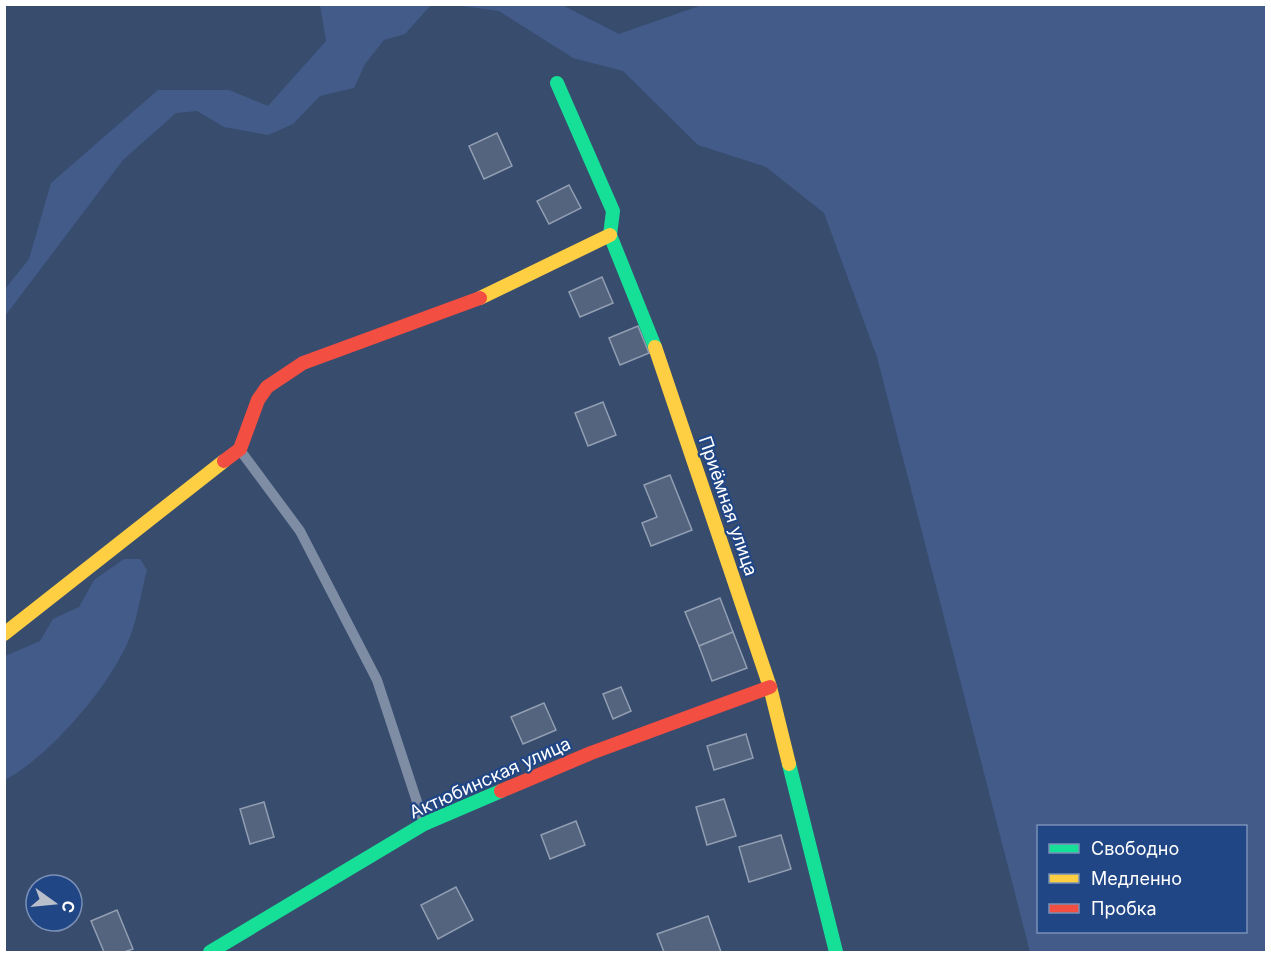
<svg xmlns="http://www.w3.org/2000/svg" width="1271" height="957" viewBox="0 0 1271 957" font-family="Inter,sans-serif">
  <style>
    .water { fill: #425b88; fill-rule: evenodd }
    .building { fill: #54647f; stroke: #929eb2; stroke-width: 1.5 }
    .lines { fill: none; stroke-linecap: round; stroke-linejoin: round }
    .lane { stroke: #7e8da4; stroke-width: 10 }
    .fast { stroke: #16e098; stroke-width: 14 }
    .slow { stroke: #ffcf43; stroke-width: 14 }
    .jam { stroke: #f24e42; stroke-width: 14 }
    .labels { text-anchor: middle; stroke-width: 4.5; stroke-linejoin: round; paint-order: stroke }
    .street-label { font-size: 18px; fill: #fff; stroke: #214685 }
  </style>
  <rect width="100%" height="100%" fill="#384c6e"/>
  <g class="water">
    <path d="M320 5H431L405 34 384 40 365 64 354 88 320 96 293 124 268 135 224 127 197 111 176 113 123 160 5 316V289L29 259 51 183 158 90H229L268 106 326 41Z"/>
    <path d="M455 5H562L619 34 702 5H1266V952H1030L877 357 824 213 766 167 698 145 623 71 573 58 499 11ZM1038 826H1246V932H1038Z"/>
    <path d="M124 559H140L147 570C141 592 138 616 130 637 111 685 50 756 5 780V656L40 641 53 619 79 607 94 580Z"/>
  </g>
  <g class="building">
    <path d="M497 133 512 166 484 179 469 146Z"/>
    <path d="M569 185 581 208 549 224 537 201Z"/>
    <path d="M602 277 613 303 580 317 569 292Z"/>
    <path d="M638 326 649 353 620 365 609 338Z"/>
    <path d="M603 402 616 435 588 446 575 413Z"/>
    <path d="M670 475 692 530 651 546 642 523 657 517 644 485Z"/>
    <path d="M720 598 733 632 699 646 685 612Z"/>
    <path d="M733 632 747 668 712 681 699 646Z"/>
    <path d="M621 687 631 711 613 719 603 694Z"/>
    <path d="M544 703 556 730 523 744 511 717Z"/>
    <path d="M746 734 753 758 714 770 707 746Z"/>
    <path d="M724 799 736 836 707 845 696 807Z"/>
    <path d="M264 802 274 837 250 844 240 809Z"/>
    <path d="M576 821 585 845 550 859 541 835Z"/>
    <path d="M781 835 791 869 749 882 739 847Z"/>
    <path d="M456 887 473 920 438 939 421 905Z"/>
    <path d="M117 910 133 949 124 952H104L91 921Z"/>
    <path d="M708 916 721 952H664L657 934Z"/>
  </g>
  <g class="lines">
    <path class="lane" d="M240 450 300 531 377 680 424 823"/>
    <g class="fast">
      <path d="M557 83 613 211 610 235 655 347"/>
      <path d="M789 764 836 952"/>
      <path d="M210 952 424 824 501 791"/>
    </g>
    <g class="slow">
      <path d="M480 298 610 235"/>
      <path d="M655 347 770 687 789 764"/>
      <path d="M4 634 224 461"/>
    </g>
    <g class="jam">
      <path d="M224 461 240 449 258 400 267 387 303 363 480 298"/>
      <path d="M501 791 591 753 770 687"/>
    </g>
  </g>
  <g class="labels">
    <g class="street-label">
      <text transform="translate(728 506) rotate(71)" y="6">Приёмная улица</text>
      <text transform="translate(490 778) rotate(-24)" y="6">Актюбинская улица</text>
    </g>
  </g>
  <rect width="1271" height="957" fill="none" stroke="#ffffff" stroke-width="12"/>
  <rect x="1037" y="825" width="210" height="108" fill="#214685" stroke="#7a90b6" stroke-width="1.5"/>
  <rect x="1049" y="844" width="30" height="9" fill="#16e098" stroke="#7a90b6" stroke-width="1.5"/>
  <text x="1091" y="855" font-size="18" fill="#ffffff">Свободно</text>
  <rect x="1049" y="874" width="30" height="9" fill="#ffcf43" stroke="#7a90b6" stroke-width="1.5"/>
  <text x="1091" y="885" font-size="18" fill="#ffffff">Медленно</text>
  <rect x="1049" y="904" width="30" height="9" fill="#f24e42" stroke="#7a90b6" stroke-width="1.5"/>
  <text x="1091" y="915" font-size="18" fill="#ffffff">Пробка</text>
  <g transform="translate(54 903) rotate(105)"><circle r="28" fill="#214685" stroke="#7a90b6" stroke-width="1.5"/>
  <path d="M0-4.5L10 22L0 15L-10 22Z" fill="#b9c0cc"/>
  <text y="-9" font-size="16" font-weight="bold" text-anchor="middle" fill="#ffffff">С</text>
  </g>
</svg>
